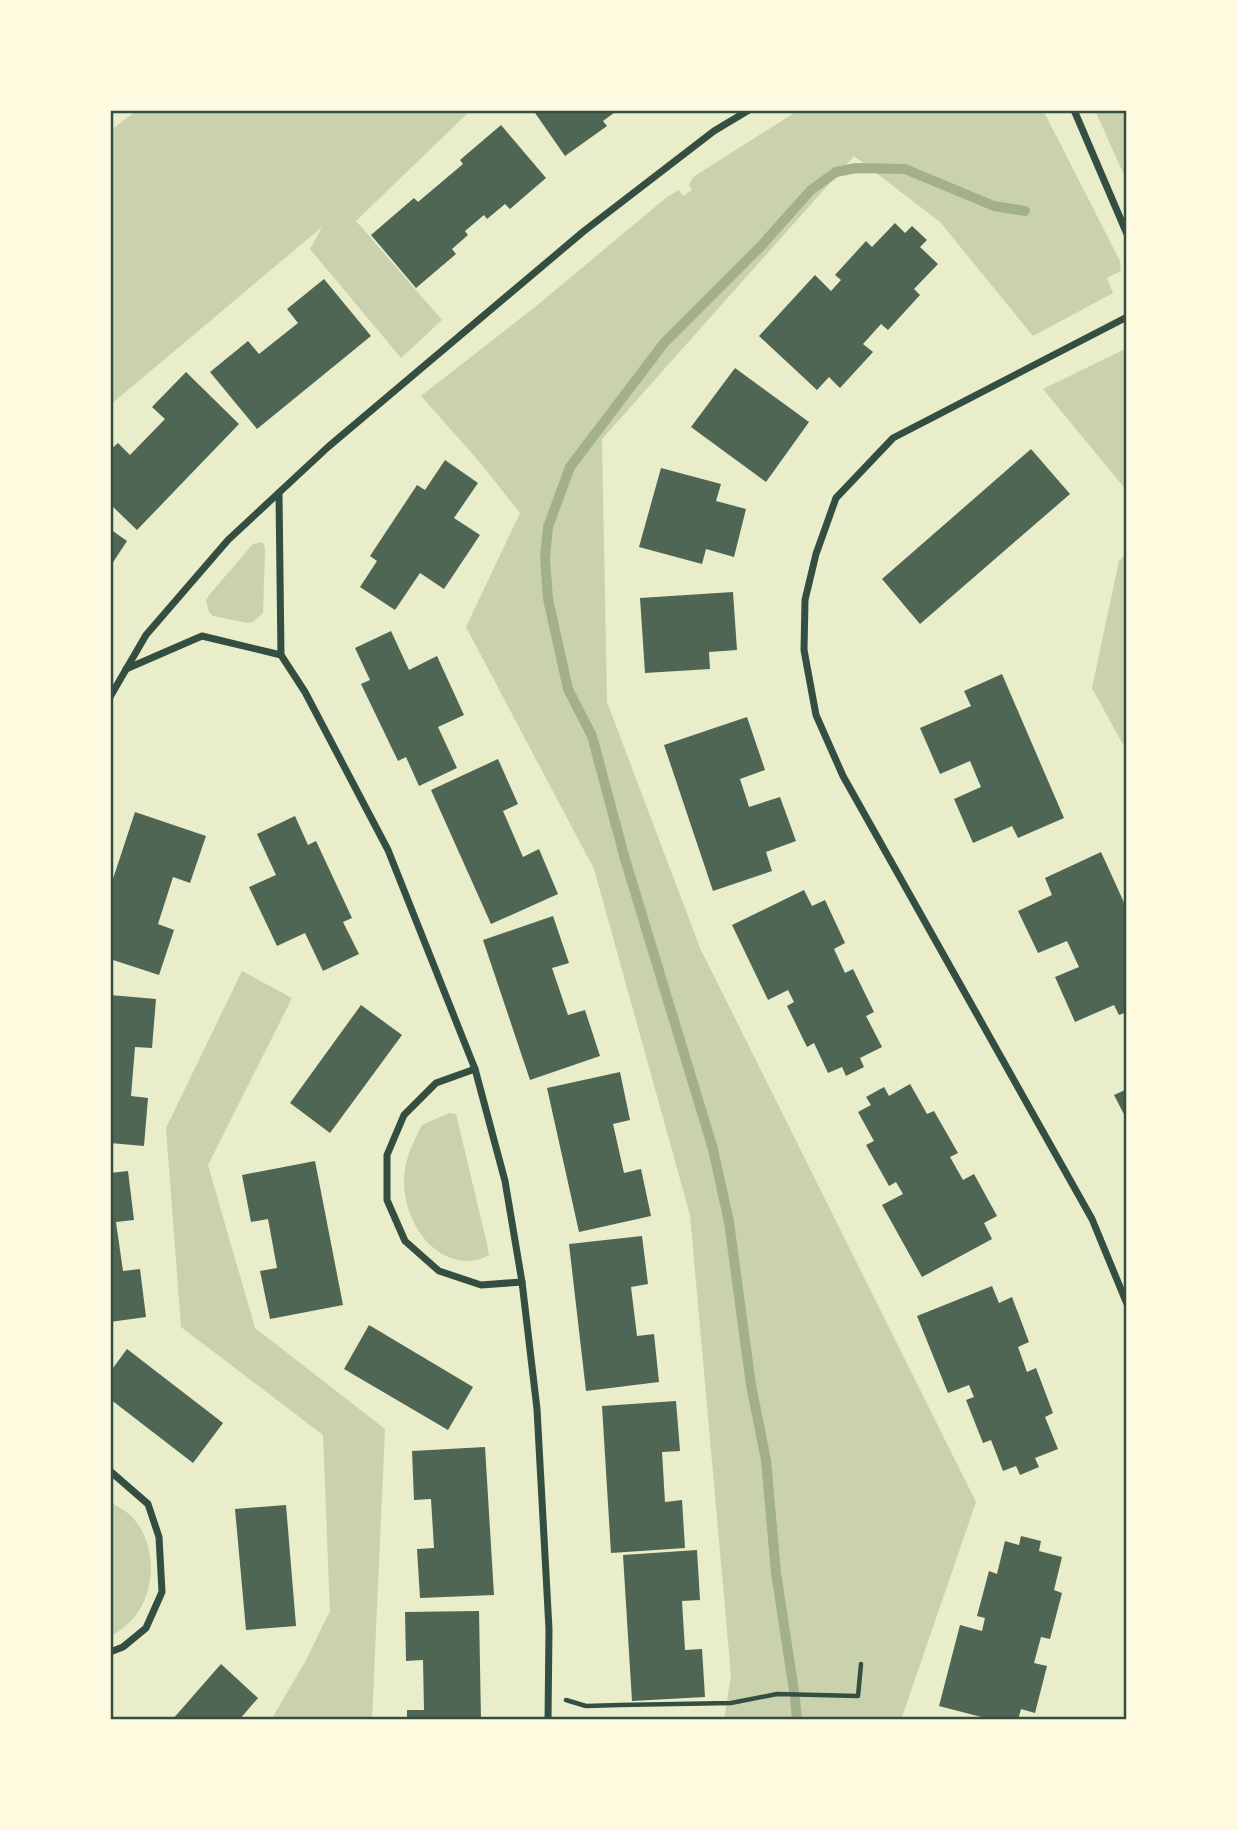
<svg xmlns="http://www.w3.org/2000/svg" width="1237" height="1830" viewBox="0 0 1237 1830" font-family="Arial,sans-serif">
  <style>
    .green { fill: #cad2ad }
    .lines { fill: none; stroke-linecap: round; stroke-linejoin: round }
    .stream { stroke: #a3b18a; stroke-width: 10 }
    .building { fill: #4f6655 }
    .path { stroke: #344e41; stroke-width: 4.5 }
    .minor { stroke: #344e41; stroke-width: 7 }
    .neatline { fill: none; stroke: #344e41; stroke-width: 2.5 }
  </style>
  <rect width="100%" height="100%" fill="#e9edc9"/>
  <g class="green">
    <path d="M137 110H471L356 221 442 320 401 358 310 249 322 227 110 405V131Z"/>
    <path d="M799 110H1043L1120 261 1121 271 1107 278 1113 293 1033 336 940 222 854 156 602 439 607 702 700 948 976 1502 901 1720H724L731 1675 690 1215 594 869 466 627 520 513 478 460 421 396 540 303 667 197 679 190 683 196 692 190 689 185 693 177Z"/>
    <path d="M1095 110H1127V182Z"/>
    <path d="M1127 348V491L1043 389Z"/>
    <path d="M261 542 264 544 265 551 263 613 253 622 248 623 213 616 209 612 206 600 210 594 253 544Z"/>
    <path d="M1127 553V752L1092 688 1119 561Z"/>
    <path d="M242 971 292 998 208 1165 255 1328 385 1429 372 1720H271L305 1662 330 1611 323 1435 181 1327 166 1128Z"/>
    <path d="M449 1113 456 1114 487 1244 489 1255C479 1261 470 1262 458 1260 424 1253 404 1214 404 1181 404 1160 413 1143 422 1125Z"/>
    <path d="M110 1502C118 1507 127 1511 133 1518 164 1554 154 1616 110 1636Z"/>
  </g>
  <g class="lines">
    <g class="stream">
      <path d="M794 1691 776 1573 766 1460 751 1385 729 1222 713 1149 625 859 592 736 568 689 548 599 545 558 548 527 570 467 664 343 761 246 811 190 836 172 856 168 905 169 994 206 1025 211"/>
      <path d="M795 1698 797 1720"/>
    </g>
  </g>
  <g class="building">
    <path d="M533 110H618L603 121 607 126 565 156Z"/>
    <path d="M501 125 546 178 510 209 505 204 487 219 484 215 465 231 468 235 452 249 456 254 416 288 371 235 414 198 418 202 463 164 460 160Z"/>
    <path d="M895 223 905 233 912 226 927 240 920 247 938 264 914 289 920 295 888 330 881 324 863 344 873 352 840 388 829 377 817 390 759 336 815 275 831 291 841 280 835 275 866 241 872 247Z"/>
    <path d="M324 279 371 336 257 429 210 372 248 341 259 354 298 323 287 309Z"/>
    <path d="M735 368 809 422 766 482 691 427Z"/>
    <path d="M186 372 239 424 137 530 110 504V450L118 443 130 455 165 419 152 407Z"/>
    <path d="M1031 449 1070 494 920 624 882 579Z"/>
    <path d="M445 460 478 483 454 518 480 535 444 589 420 573 395 610 360 587 377 561 370 556 417 485 425 490Z"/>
    <path d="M661 468 721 484 716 501 746 509 734 557 706 549 702 564 639 547Z"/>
    <path d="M110 529 127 541 110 567Z"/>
    <path d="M733 592 737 650 709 652 710 669 645 673 640 598Z"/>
    <path d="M391 631 409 670 437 656 464 715 438 727 457 768 419 786 406 757 398 761 361 684 370 680 355 648Z"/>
    <path d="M1002 674 1064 818 1018 838 1012 826 973 843 954 799 981 787 970 761 940 774 920 728 971 706 964 691Z"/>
    <path d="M747 717 765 770 740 779 749 807 780 797 796 841 766 852 772 871 713 891 664 745Z"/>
    <path d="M498 759 518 804 503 811 523 857 539 849 558 894 491 924 431 790Z"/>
    <path d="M135 812 206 836 190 883 173 877 158 924 174 930 159 975 110 959V888Z"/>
    <path d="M295 816 308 845 316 841 352 918 343 922 359 954 323 971 305 933 277 946 249 887 276 875 257 834Z"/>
    <path d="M1101 852 1127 909V1012L1119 1015 1114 1005 1075 1022 1055 977 1079 967 1067 941 1038 953 1018 911 1052 895 1045 878Z"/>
    <path d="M804 890 812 906 825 900 845 943 834 949 845 973 853 969 874 1012 866 1016 882 1047 860 1058 864 1067 846 1076 842 1067 828 1073 814 1043 807 1047 787 1006 794 1002 788 990 768 1000 732 925Z"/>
    <path d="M553 916 569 963 552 968 568 1015 585 1010 600 1056 530 1080 483 940Z"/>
    <path d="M110 995 156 999 152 1048 135 1047 131 1096 148 1098 144 1146 110 1143Z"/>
    <path d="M361 1005 402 1035 330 1133 290 1103Z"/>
    <path d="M620 1072 630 1120 613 1124 624 1173 641 1169 651 1216 579 1232 547 1088Z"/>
    <path d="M910 1084 927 1114 934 1111 958 1153 950 1157 963 1180 974 1174 997 1216 984 1223 992 1239 922 1277 882 1205 903 1194 896 1182 889 1186 866 1145 874 1141 858 1112 871 1105 866 1097 884 1087 889 1096Z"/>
    <path d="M1127 1089V1120L1114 1095Z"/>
    <path d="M315 1161 343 1305 270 1319 260 1271 277 1268 268 1219 251 1222 242 1175Z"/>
    <path d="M128 1171 134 1220 116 1222 123 1271 140 1269 146 1317 110 1322V1173Z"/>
    <path d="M642 1236 648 1284 631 1287 637 1336 654 1334 659 1382 586 1391 569 1244Z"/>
    <path d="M992 1286 999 1303 1012 1297 1029 1342 1018 1347 1027 1372 1036 1368 1053 1413 1045 1417 1058 1449 1035 1458 1039 1467 1020 1475 1016 1466 1003 1471 991 1440 983 1443 966 1400 974 1397 969 1385 948 1393 917 1316Z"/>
    <path d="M369 1325 473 1387 448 1430 344 1369Z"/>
    <path d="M127 1349 223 1423 193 1463 110 1399V1372Z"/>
    <path d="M676 1401 680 1451 662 1452 665 1502 682 1500 685 1548 611 1553 602 1406Z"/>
    <path d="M485 1447 494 1595 420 1598 417 1549 434 1548 431 1499 414 1500 412 1451Z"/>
    <path d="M286 1505 296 1626 246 1630 235 1509Z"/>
    <path d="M1021 1536 1041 1541 1039 1551 1062 1557 1054 1590 1062 1593 1050 1639 1041 1637 1034 1663 1047 1666 1035 1713 1021 1709 1018 1720H993L939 1706 960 1625 982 1631 985 1618 977 1616 989 1571 997 1574 1005 1541 1019 1545Z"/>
    <path d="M697 1550 700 1600 682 1601 685 1650 702 1649 705 1697 632 1701 623 1555Z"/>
    <path d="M479 1611 481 1720H407V1710H424L423 1660 406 1661 405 1612Z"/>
    <path d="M221 1664 258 1698 239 1720H172Z"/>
  </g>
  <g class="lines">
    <path class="path" d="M566 1700 586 1706 620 1705 731 1703 777 1694 858 1696 861 1664"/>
    <g class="minor">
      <path d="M1074 110 1127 234"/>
      <path d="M1127 317 893 438 836 498 816 554 805 600 804 650 816 715 843 776 1092 1219 1127 1304"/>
      <path d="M279 495 281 655 305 692 388 850 475 1069 505 1181 522 1282 537 1409 549 1629 548 1720"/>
      <path d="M126 669 202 636 281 655"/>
      <path d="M110 697 146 635 228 540 328 447 584 231 714 131 749 110"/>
      <path d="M475 1069 436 1083 404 1115 387 1155V1200L405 1241 439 1271 481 1285 522 1282"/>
      <path d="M110 1471 148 1504 159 1537 162 1592 146 1628 123 1647 110 1652"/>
    </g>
  </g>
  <rect width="1237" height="1830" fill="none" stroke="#fefae0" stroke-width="224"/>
  <rect x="112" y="112" width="1013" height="1606" class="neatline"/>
</svg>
